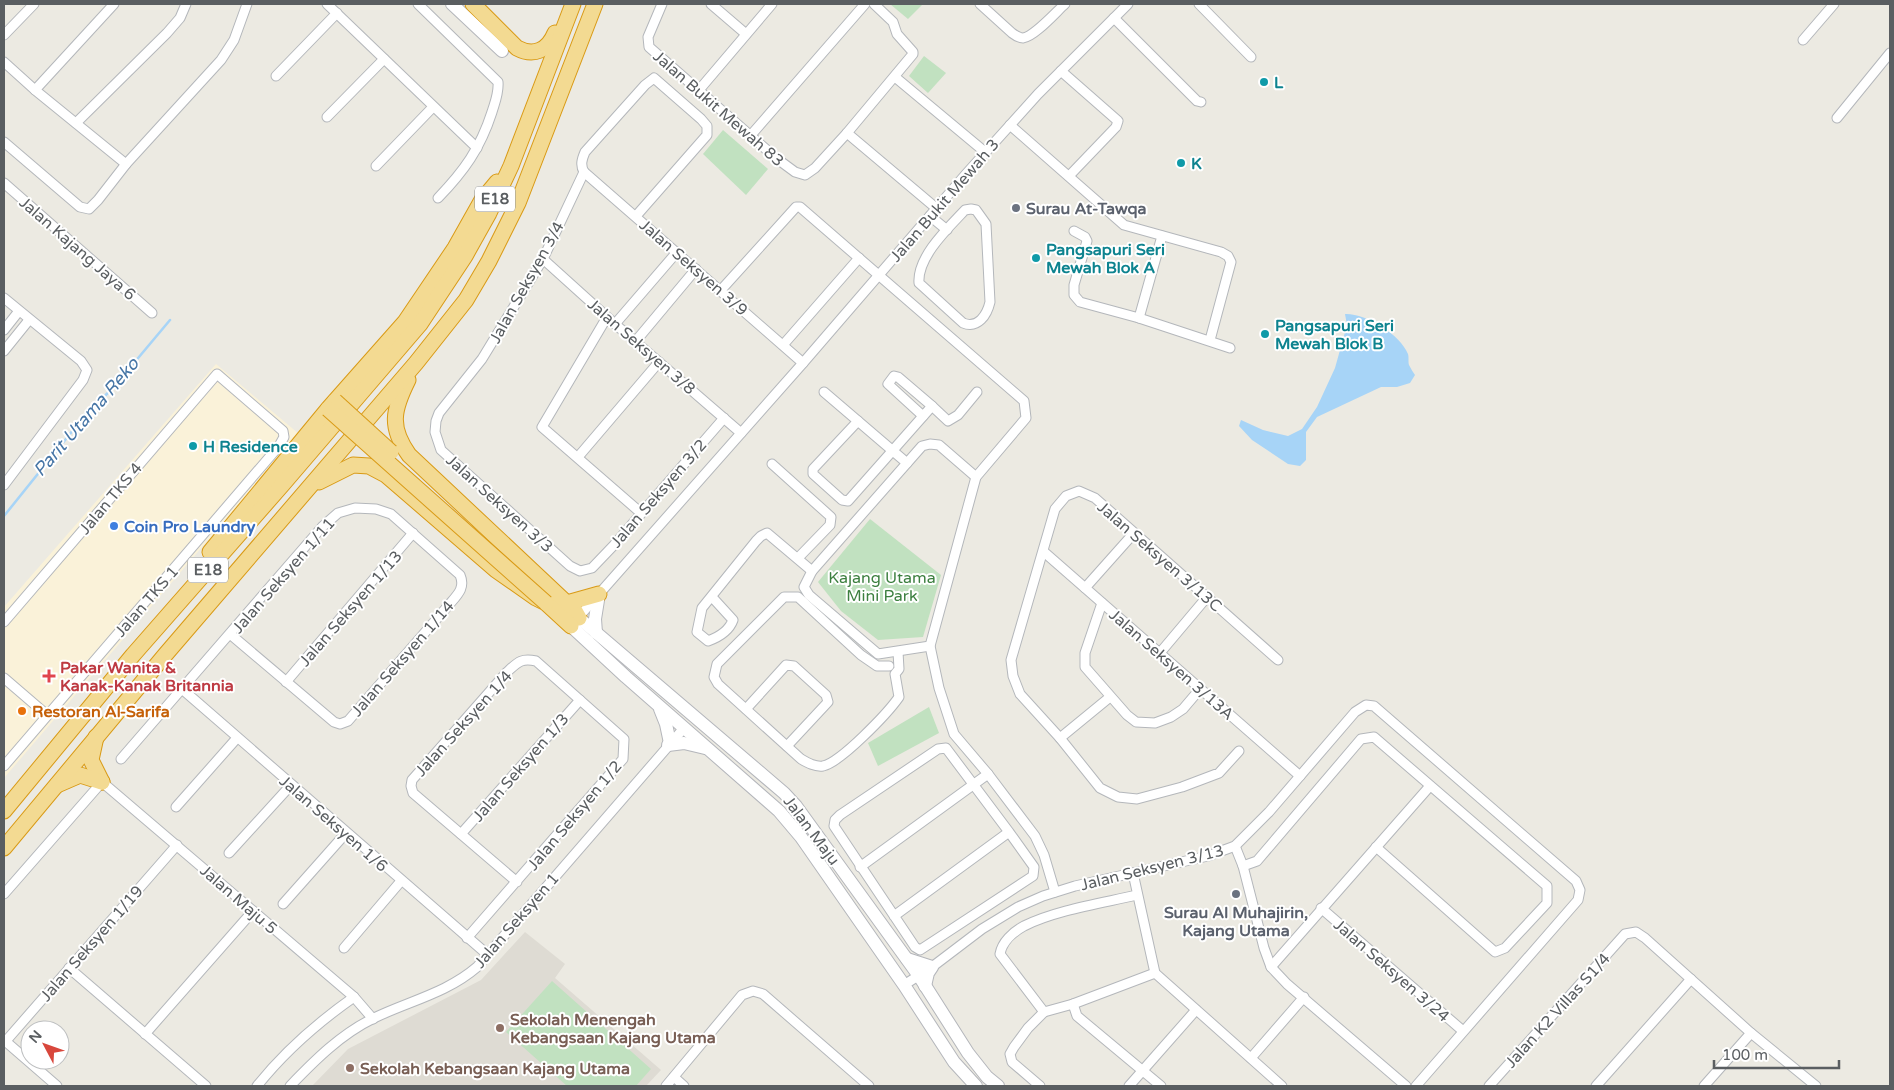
<svg xmlns="http://www.w3.org/2000/svg" width="1894" height="1090" viewBox="0 0 1894 1090" font-family="'Varela Round',sans-serif">
  <style>
    .commercial { fill: #faf2d9 }
    .education { fill: #dedbd3 }
    .green { fill: #c1e1c0 }
    .water { fill: #a7d4f7 }
    .lines { fill: none; stroke-linecap: round; stroke-linejoin: round }
    .stream { stroke: #a7d4f7; stroke-width: 2.5 }
    .street-casing { stroke: #b4b7bb; stroke-width: 11 }
    .secondary-casing { stroke: #b4b6bb; stroke-width: 14 }
    .highway-casing { stroke: #d99a15; stroke-width: 17 }
    .street { stroke: #fff; stroke-width: 9 }
    .secondary { stroke: #fff; stroke-width: 12 }
    .highway { stroke: #f3da92; stroke-width: 15 }
    .highway-bridge-casing { stroke: #d99a15; stroke-width: 17; stroke-linecap: butt }
    .highway-bridge { stroke: #f3da92; stroke-width: 15 }
    .culture-dot { fill: #0f9aa8; stroke: #fff; stroke-width: 2 }
    .worship-dot { fill: #6b7280; stroke: #fff; stroke-width: 2 }
    .shop-dot { fill: #3f7fe0; stroke: #fff; stroke-width: 2 }
    .health-dot { fill: #e0444e; stroke: #fff; stroke-width: 2 }
    .food-dot { fill: #e8710a; stroke: #fff; stroke-width: 2 }
    .education-dot { fill: #8d6e63; stroke: #fff; stroke-width: 2 }
    .labels { text-anchor: middle; stroke-width: 4; stroke-linejoin: round; paint-order: stroke }
    .shield { fill: #fff; stroke: #8c8e90; stroke-width: 1 }
    .shield-label { font-size: 15px; font-weight: bold; fill: #5a5e61 }
    .culture-label { font-size: 16px; font-weight: bold; fill: #0d838f; stroke: #fff; text-anchor: start }
    .street-label { font-size: 16px; fill: #5a5e61; stroke: #fff }
    .worship-label { font-size: 16px; font-weight: bold; fill: #5b616d; stroke: #fff; text-anchor: start }
    .shop-label { font-size: 16px; font-weight: bold; fill: #366cbe; stroke: #fff; text-anchor: start }
    .park-label { font-size: 16px; fill: #3c7f3f; stroke: #fff }
    .health-label { font-size: 16px; font-weight: bold; fill: #be3a42; stroke: #fff; text-anchor: start }
    .food-label { font-size: 16px; font-weight: bold; fill: #c56008; stroke: #fff; text-anchor: start }
    .education-label { font-size: 16px; font-weight: bold; fill: #785e54; stroke: #fff; text-anchor: start }
    .water-label { font-size: 18px; font-style: italic; fill: #4776a6; stroke: #fff }
  </style>
  <rect width="100%" height="100%" fill="#eceae2"/>
  <path class="commercial" d="M216 364 299 434 4 778V688L9 682 4 677V607Z"/>
  <path class="education" d="M525 932 565 964 555 978 661 1070 646 1086H312L348 1049 481 980Z"/>
  <g class="green">
    <path d="M890 4H923L908 19Z"/>
    <path d="M924 56 946 73 928 93 909 76Z"/>
    <path d="M723 130 768 169 746 195 703 154Z"/>
    <path d="M870 519 941 575 923 637 878 640 841 611 818 582Z"/>
    <path d="M929 707 939 733 878 766 868 743Z"/>
    <path d="M552 981 651 1069 636 1086H567L506 1032Z"/>
  </g>
  <path class="water" d="M1345 314C1365 313 1400 334 1408 354 1409 357 1408 362 1409 365 1411 369 1413 372 1415 375L1410 383 1397 387H1381L1317 417 1306 432V460L1300 466 1288 464 1252 440 1239 426 1241 420 1263 430 1288 436 1302 429 1317 407 1335 368 1347 325Z"/>
  <g class="lines">
    <path class="stream" d="M4 516 86 414 113 388 170 320"/>
    <g class="street-casing">
      <g id="street">
        <path d="M327 4 477 148"/>
        <path d="M418 4 498 82C499 93 495 102 492 112 480 149 464 171 438 198"/>
        <path d="M662 4 648 37 649 47 776 158 795 172 805 175 815 168 847 133 913 54V52L897 34 893 22 874 4"/>
        <path d="M711 4 746 34"/>
        <path d="M980 4 1012 33C1016 36 1019 38 1023 38 1034 37 1056 12 1065 4"/>
        <path d="M1199 4 1251 57"/>
        <path d="M1114 18 1197 101 1201 102"/>
        <path d="M4 35 34 4"/>
        <path d="M1803 40 1834 4"/>
        <path d="M4 62 35 90 126 164"/>
        <path d="M1061 71 1118 121 1116 127 1069 176"/>
        <path d="M276 76 337 13"/>
        <path d="M895 77 985 152"/>
        <path d="M35 90 114 4"/>
        <path d="M699 90 772 4"/>
        <path d="M327 117 384 59"/>
        <path d="M1837 118 1890 53"/>
        <path d="M76 123 167 33 180 18 186 4"/>
        <path d="M1010 125 1124 225 1221 252 1228 256 1231 262 1210 340"/>
        <path d="M847 133 936 208"/>
        <path d="M751 135 865 4"/>
        <path d="M4 142 80 207 89 209 98 200 126 164 221 60 234 40 247 4"/>
        <path d="M376 166 433 107"/>
        <path d="M584 172 803 363"/>
        <path d="M4 183 152 313"/>
        <path d="M971 209 976 210 986 224 990 302C987 315 978 329 963 323L919 283C917 257 948 228 965 210Z"/>
        <path d="M636 216 707 135V126L701 119 654 78 645 85 585 152C582 159 580 165 584 172L543 259 482 359 439 413 436 421 435 432 441 450 570 566 580 571 592 568 614 545 724 418"/>
        <path d="M930 216 947 230"/>
        <path d="M1074 231 1085 237 1087 241 1074 285V295L1080 302 1139 318 1230 348"/>
        <path d="M543 259 615 324 741 433"/>
        <path d="M721 290 796 207H800L1024 401 1026 418 976 477 930 646 939 688 954 734 988 774 1035 836 1044 855 1055 892"/>
        <path d="M4 298 81 361 87 370 83 380 4 485"/>
        <path d="M607 317 542 427 641 513"/>
        <path d="M1139 318 1162 236"/>
        <path d="M615 324 677 252"/>
        <path d="M4 330 19 311"/>
        <path d="M635 342 696 269"/>
        <path d="M783 345 859 258"/>
        <path d="M4 351 29 320"/>
        <path d="M824 392 907 463"/>
        <path d="M923 416 888 384 894 376 898 377 932 406"/>
        <path d="M858 421 813 469V474L842 500 848 501 932 406 948 421 958 415 977 392"/>
        <path d="M578 457 659 362"/>
        <path d="M772 464 831 517 830 525 798 558"/>
        <path d="M1044 552 1300 776"/>
        <path d="M1085 588 1134 533"/>
        <path d="M712 597 733 620C729 631 719 637 708 641L697 632 702 608 756 541 761 536 767 533 812 571"/>
        <path d="M1102 603 1085 653V667L1127 715 1136 722 1155 723 1171 717 1183 709 1200 689"/>
        <path d="M576 620 803 363 966 174 1038 94 1128 4"/>
        <path d="M4 622 217 374 283 431 284 437 279 446 4 766"/>
        <path d="M930 646 878 654 809 595 804 587 812 571 922 446 930 444 939 445 976 477"/>
        <path d="M1159 654 1207 597"/>
        <path d="M889 666H877L861 655 798 597H784L717 664 714 677 718 684 801 759C808 763 815 767 823 766 841 762 887 714 899 697L895 674 899 669 898 652"/>
        <path d="M4 678 47 715"/>
        <path d="M286 682 413 533"/>
        <path d="M182 689 488 955"/>
        <path d="M746 709 786 665 794 666 826 695 828 702 787 746"/>
        <path d="M1060 738 1110 697"/>
        <path d="M1239 751 1219 773 1182 787 1137 799 1118 797 1100 788 1060 738 1020 694 1013 676 1011 660 1055 509 1066 496 1079 491 1095 498 1278 660"/>
        <path d="M121 759 322 527 338 513 355 508 376 509 391 514 460 575C466 589 456 596 447 607L348 721 340 724 334 722 230 634"/>
        <path d="M176 807 237 738"/>
        <path d="M461 834 580 700"/>
        <path d="M1235 846 1243 866 1264 948 1271 967 1287 984 1406 1086"/>
        <path d="M229 853 291 785"/>
        <path d="M1243 866 1257 861 1361 739 1374 737 1547 886V903L1505 948 1495 952 1376 847"/>
        <path d="M860 867 988 774"/>
        <path d="M1133 873 1155 973 1282 1086"/>
        <path d="M4 894 102 782 354 997 373 1019"/>
        <path d="M283 904 346 833"/>
        <path d="M1321 908 1463 1031"/>
        <path d="M894 916 1009 832 946 748 938 749 840 815 835 820 834 826 915 947 920 950 1033 876 1034 867 1009 832"/>
        <path d="M467 938 623 759 624 739 536 661C521 658 518 662 507 672L412 780 411 786 413 793 517 882"/>
        <path d="M344 948 401 881"/>
        <path d="M1271 967 1430 786"/>
        <path d="M69 968 206 1086"/>
        <path d="M904 985 932 967 982 929 1018 907 1043 896 1075 886 1208 856 1235 846 1269 812 1355 712 1366 705 1374 706 1576 881 1580 890 1578 900 1416 1086"/>
        <path d="M1073 1004 1077 1016 1161 1086"/>
        <path d="M1044 1012 1000 954C1002 942 1013 932 1024 926 1056 910 1103 903 1137 895"/>
        <path d="M145 1034 253 911"/>
        <path d="M4 1040 57 1086"/>
        <path d="M5 1042 177 845"/>
        <path d="M1251 1058 1304 997"/>
        <path d="M674 1077 684 1086"/>
        <path d="M257 1086C285 1051 317 1023 354 997"/>
        <path d="M290 1086C315 1060 341 1034 374 1018 409 1001 447 993 477 967L684 728"/>
        <path d="M666 1086 742 995 753 991 763 994 869 1086"/>
        <path d="M1040 1086 1012 1062 1010 1054 1014 1047 1028 1028 1044 1012 1073 1004 1155 973"/>
        <path d="M1129 1086 1196 1010"/>
        <path d="M1489 1086 1625 934 1636 932 1645 938 1751 1033 1816 1086"/>
        <path d="M1596 1086 1691 979"/>
        <path d="M1704 1086 1751 1033"/>
      </g>
    </g>
    <g class="secondary-casing">
      <g id="secondary">
        <path d="M452 4 502 51"/>
        <path d="M579 618 784 793 796 806 919 976 968 1053 987 1077 998 1086"/>
        <path d="M571 626 626 677 779 811 801 837 904 985 954 1062 976 1086"/>
        <path d="M596 633 595 619 599 594"/>
        <path d="M660 709 666 724 670 743"/>
        <path d="M668 745 684 743 705 748"/>
        <path d="M907 959 932 967 928 973 925 986"/>
      </g>
    </g>
    <g class="highway-casing">
      <g id="highway">
        <path d="M473 4 517 48C534 57 548 50 555 33"/>
        <path d="M408 380C393 410 389 427 409 455L575 611 579 618"/>
        <path d="M319 482 353 465 369 466 386 475 496 570 536 598 546 603 571 626"/>
        <path d="M210 552 328 409 405 322 455 248 482 200 497 182"/>
        <path d="M567 603 599 594"/>
        <path d="M96 737 91 760 102 782"/>
        <path d="M57 785 80 775 102 782"/>
        <path d="M4 811 133 655 283 484 420 324 465 256 489 213 511 166 573 4"/>
        <path d="M4 848 165 655 416 363 466 300 489 261 518 203 595 4"/>
      </g>
    </g>
    <use href="#street" class="street"/>
    <use href="#secondary" class="secondary"/>
    <use href="#highway" class="highway"/>
    <g class="highway-bridge-casing">
      <g id="highway-bridge">
        <path d="M335 401 391 452"/>
        <path d="M328 409 546 603"/>
      </g>
    </g>
    <use href="#highway-bridge" class="highway-bridge"/>
  </g>
  <g class="culture-dot">
    <circle cx="1264" cy="82" r="5"/>
    <circle cx="1181" cy="163" r="5"/>
    <circle cx="1036" cy="258" r="5"/>
    <circle cx="1265" cy="334" r="5"/>
    <circle cx="193" cy="446" r="5"/>
  </g>
  <g class="worship-dot">
    <circle cx="1016" cy="208" r="5"/>
    <circle cx="1236" cy="894" r="5"/>
  </g>
  <circle class="shop-dot" cx="114" cy="526" r="5"/>
  <path class="health-dot" d="M46.5 668.5h5v5h5v5h-5v5h-5v-5h-5v-5h5z"/>
  <circle class="food-dot" cx="22" cy="711" r="5"/>
  <g class="education-dot">
    <circle cx="500" cy="1028" r="5"/>
    <circle cx="350" cy="1068" r="5"/>
  </g>
  <g class="labels">
    <g class="shield">
      <rect x="475" y="186.5" width="40" height="25" rx="4"/>
      <rect x="188" y="557.5" width="40" height="25" rx="4"/>
    </g>
    <g class="shield-label">
      <text x="495" y="204">E18</text>
      <text x="208" y="575">E18</text>
    </g>
    <g class="culture-label">
      <text x="1274" y="88">L</text>
      <text x="1191" y="169">K</text>
      <text x="1046" y="255">Pangsapuri Seri<tspan x="1046" dy="18">Mewah Blok A</tspan></text>
      <text x="1275" y="331">Pangsapuri Seri<tspan x="1275" dy="18">Mewah Blok B</tspan></text>
      <text x="203" y="452">H Residence</text>
    </g>
    <g class="street-label">
      <text transform="translate(719 108) rotate(41)" y="6">Jalan Bukit Mewah 83</text>
      <text transform="translate(944 200) rotate(-49)" y="6">Jalan Bukit Mewah 3</text>
      <text transform="translate(78 248) rotate(41)" y="6">Jalan Kajang Jaya 6</text>
      <text transform="translate(694 267) rotate(41)" y="6">Jalan Seksyen 3/9</text>
      <text transform="translate(526 282) rotate(-61)" y="6">Jalan Seksyen 3/4</text>
      <text transform="translate(642 346) rotate(41)" y="6">Jalan Seksyen 3/8</text>
      <text transform="translate(658 493) rotate(-49)" y="6">Jalan Seksyen 3/2</text>
      <text transform="translate(110 498) rotate(-50)" y="6">Jalan TKS 4</text>
      <text transform="translate(500 503) rotate(42)" y="6">Jalan Seksyen 3/3</text>
      <text transform="translate(1160 556) rotate(41)" y="6">Jalan Seksyen 3/13C</text>
      <text transform="translate(283 575) rotate(-49)" y="6">Jalan Seksyen 1/11</text>
      <text transform="translate(146 601) rotate(-49)" y="6">Jalan TKS 1</text>
      <text transform="translate(350 608) rotate(-49)" y="6">Jalan Seksyen 1/13</text>
      <text transform="translate(402 658) rotate(-49)" y="6">Jalan Seksyen 1/14</text>
      <text transform="translate(1172 664) rotate(41)" y="6">Jalan Seksyen 3/13A</text>
      <text transform="translate(463 723) rotate(-48)" y="6">Jalan Seksyen 1/4</text>
      <text transform="translate(520 767) rotate(-49)" y="6">Jalan Seksyen 1/3</text>
      <text transform="translate(574 815) rotate(-50)" y="6">Jalan Seksyen 1/2</text>
      <text transform="translate(334 823) rotate(41)" y="6">Jalan Seksyen 1/6</text>
      <text transform="translate(812 830) rotate(53)" y="6">Jalan Maju</text>
      <text transform="translate(1152 867) rotate(-14)" y="6">Jalan Seksyen 3/13</text>
      <text transform="translate(239 899) rotate(41)" y="6">Jalan Maju 5</text>
      <text transform="translate(516 920) rotate(-49)" y="6">Jalan Seksyen 1</text>
      <text transform="translate(91 943) rotate(-49)" y="6">Jalan Seksyen 1/19</text>
      <text transform="translate(1392 970) rotate(41)" y="6">Jalan Seksyen 3/24</text>
      <text transform="translate(1557 1010) rotate(-48)" y="6">Jalan K2 Villas S1/4</text>
    </g>
    <g class="worship-label">
      <text x="1026" y="214">Surau At-Tawqa</text>
      <text x="1236" y="918" text-anchor="middle">Surau Al Muhajirin,<tspan x="1236" dy="18">Kajang Utama</tspan></text>
    </g>
    <g class="shop-label">
      <text x="124" y="532">Coin Pro Laundry</text>
    </g>
    <g class="park-label">
      <text x="882" y="583">Kajang Utama<tspan x="882" dy="18">Mini Park</tspan></text>
    </g>
    <g class="health-label">
      <text x="60" y="673">Pakar Wanita &amp;<tspan x="60" dy="18">Kanak-Kanak Britannia</tspan></text>
    </g>
    <g class="food-label">
      <text x="32" y="717">Restoran Al-Sarifa</text>
    </g>
    <g class="education-label">
      <text x="510" y="1025">Sekolah Menengah<tspan x="510" dy="18">Kebangsaan Kajang Utama</tspan></text>
      <text x="360" y="1074">Sekolah Kebangsaan Kajang Utama</text>
    </g>
    <g class="water-label">
      <text transform="translate(86 417) rotate(-49)" y="6">Parit Utama Reko</text>
    </g>
  </g>
  <rect width="1894" height="1090" fill="none" stroke="#5a5e61" stroke-width="10"/>
  <g transform="translate(45 1045) rotate(311)"><circle r="24" fill="#ffffff" stroke="#bdbfc0"/>
  <path d="M0-4L9 19L0 12L-9 19Z" fill="#d8473c"/>
  <text y="-8" font-size="14" font-weight="bold" text-anchor="middle" fill="#5a5e61">N</text>
  </g>
  <path d="M1714 1060v8h125v-8" fill="none" stroke="#5a5e61" stroke-width="2.5"/>
  <text x="1722" y="1060" font-size="15" fill="#5a5e61" stroke="#ffffff" stroke-width="4" paint-order="stroke">100 m</text>
</svg>
